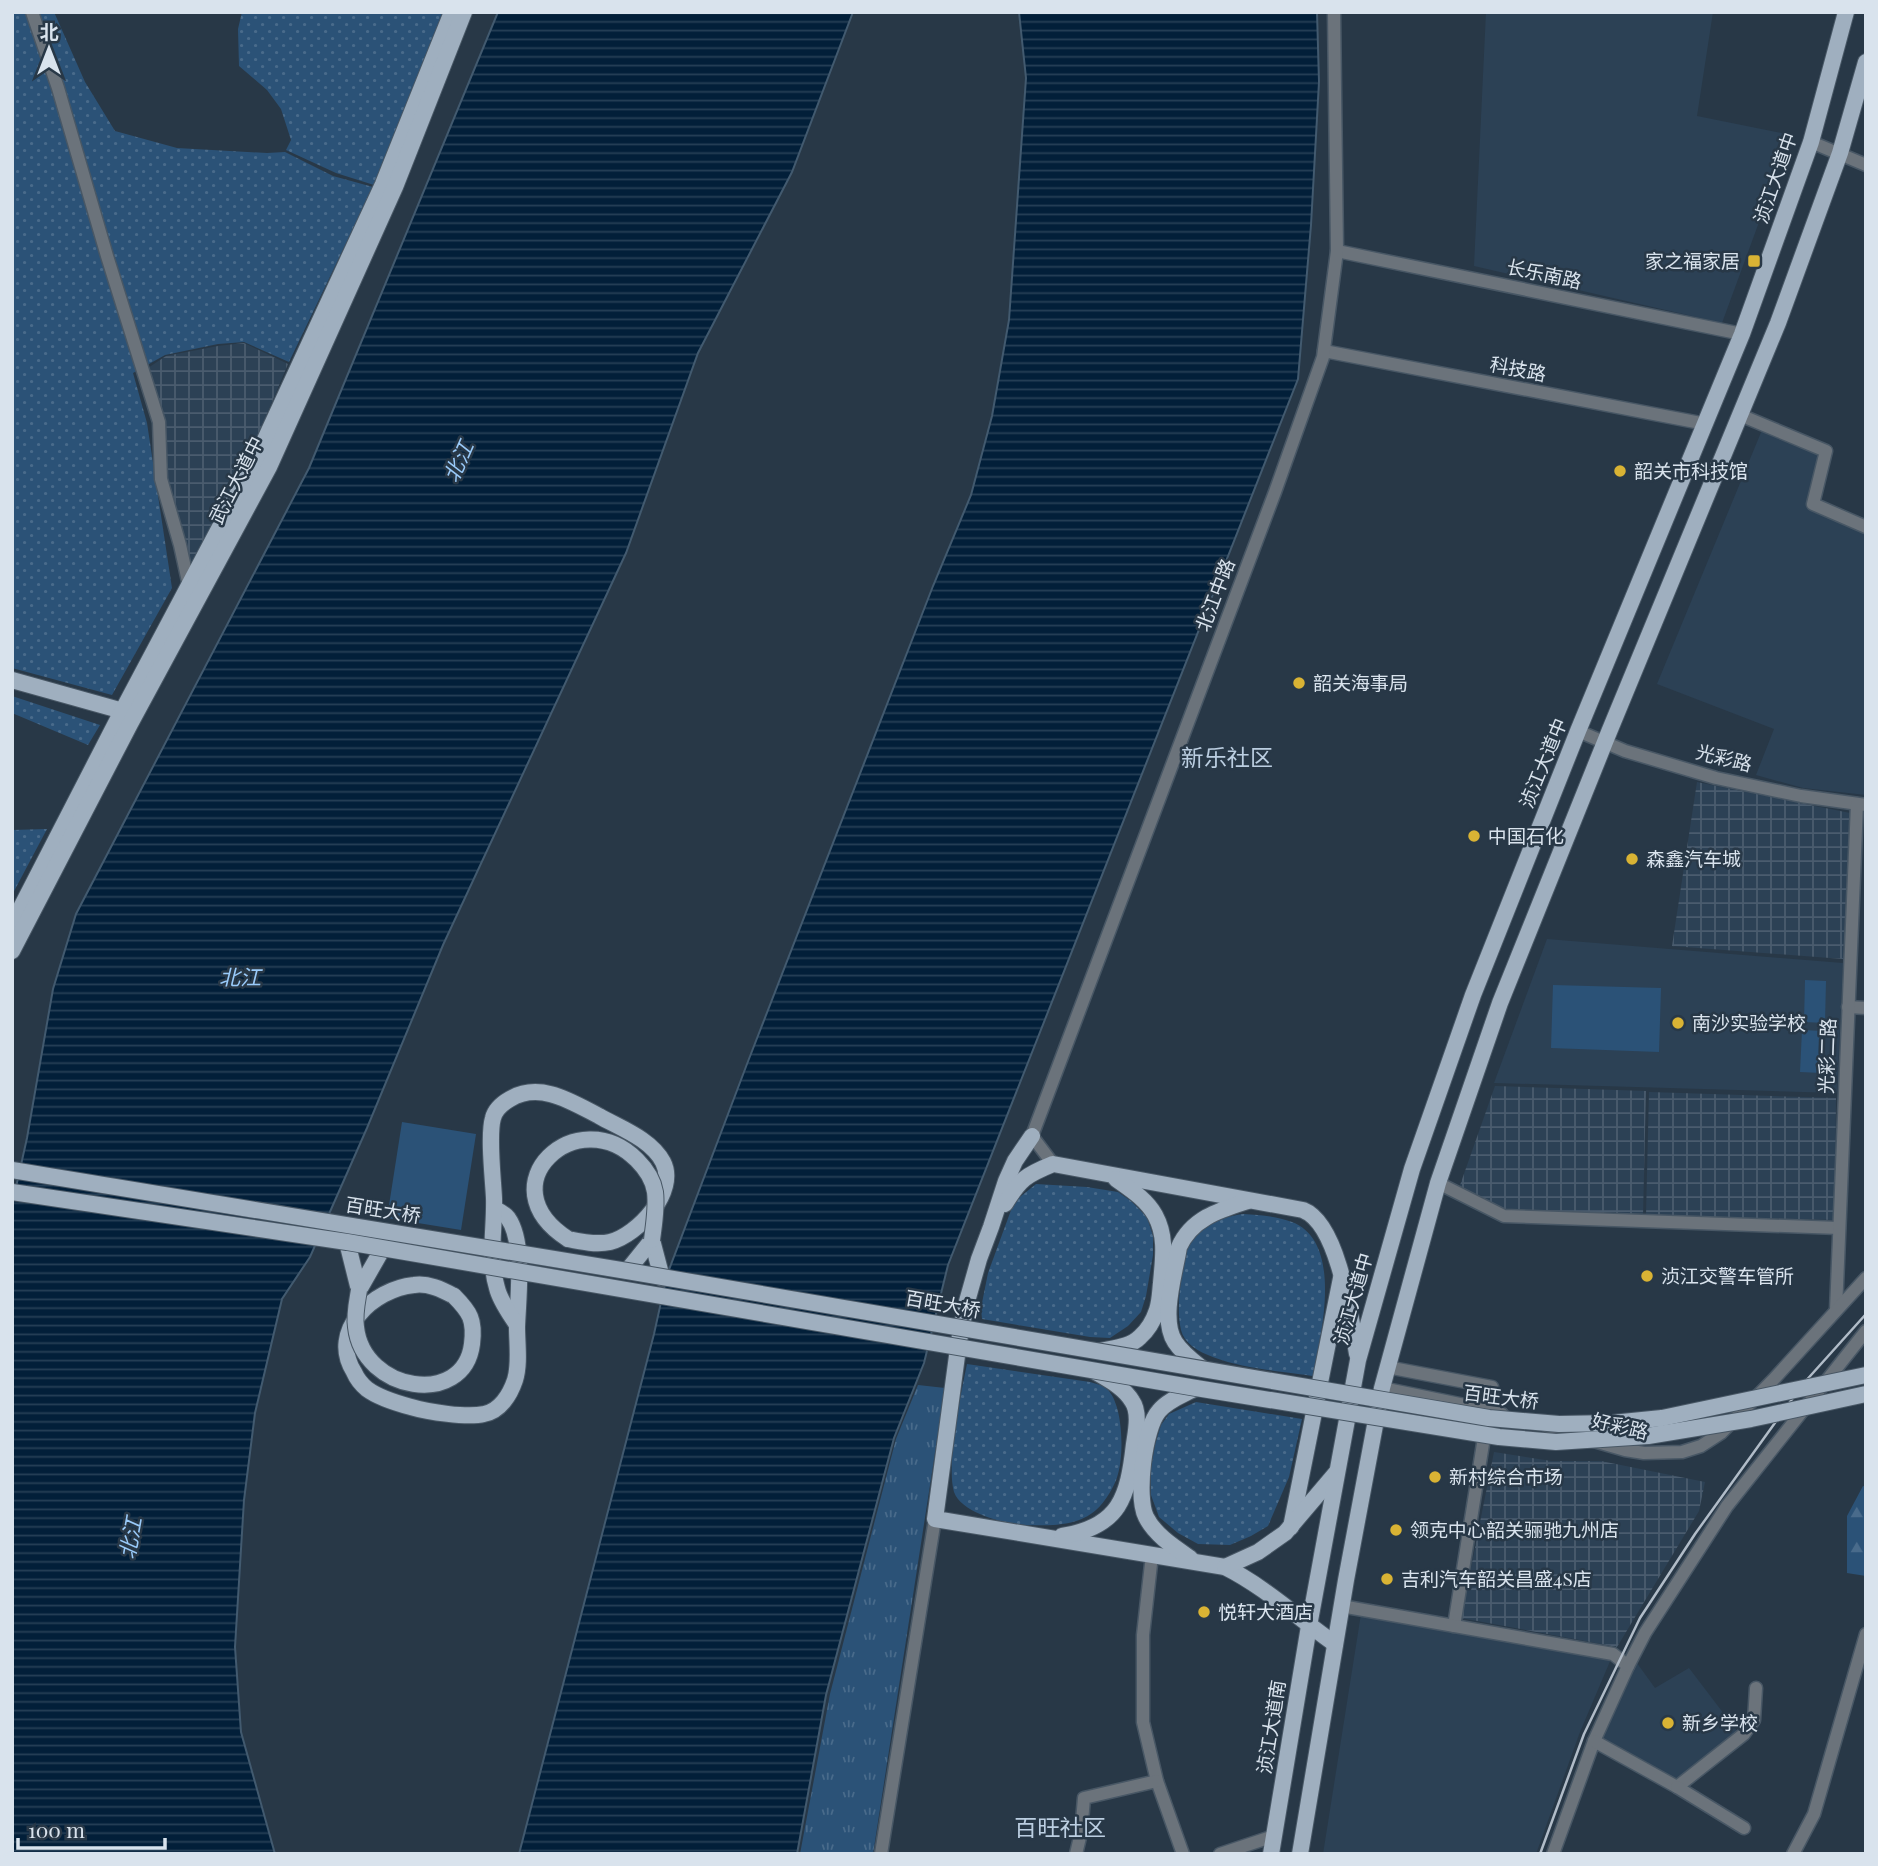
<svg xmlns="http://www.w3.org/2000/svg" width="1878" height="1866" viewBox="0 0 1878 1866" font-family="'Playfair Display','Noto Sans SC',serif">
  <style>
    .built { fill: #2c4155 }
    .industrial { fill: url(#industrial-grid) }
    .grass { fill: url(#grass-dots) }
    .forest { fill: url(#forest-firs) }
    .park { fill: url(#park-tufts) }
    .garden { fill: #2b5277 }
    .water { fill: url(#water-rules); stroke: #425a6f; stroke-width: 2 }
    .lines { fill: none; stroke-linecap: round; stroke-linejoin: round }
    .minor-casing { stroke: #485765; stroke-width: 15 }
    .major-casing { stroke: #485765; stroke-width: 18 }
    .minor { stroke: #6b737b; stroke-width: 12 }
    .major { stroke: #9fafbf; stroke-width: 16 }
    .rail { stroke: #b1bcc8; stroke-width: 2.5 }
    .major-bridge-casing { stroke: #485765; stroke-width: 18; stroke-linecap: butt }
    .major-bridge { stroke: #9fafbf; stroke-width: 16 }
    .poi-dot { fill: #d9b334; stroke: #283847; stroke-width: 2.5 }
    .labels { text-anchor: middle; stroke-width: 5; stroke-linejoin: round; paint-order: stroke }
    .street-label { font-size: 19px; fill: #d9e3ed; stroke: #283847 }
    .poi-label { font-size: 19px; fill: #d9e3ed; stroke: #283847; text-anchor: start }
    .water-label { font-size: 21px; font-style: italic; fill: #99caf9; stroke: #283847 }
    .quarter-label { font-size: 23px; fill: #bbcee1; stroke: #283847 }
  </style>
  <defs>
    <pattern id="industrial-grid" width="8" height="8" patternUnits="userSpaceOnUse" patternTransform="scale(1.75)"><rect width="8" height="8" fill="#2c4155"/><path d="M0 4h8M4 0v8" fill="none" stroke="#4a5c6e"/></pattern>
    <pattern id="grass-dots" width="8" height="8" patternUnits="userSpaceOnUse" patternTransform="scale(1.75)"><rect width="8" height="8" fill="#2b5277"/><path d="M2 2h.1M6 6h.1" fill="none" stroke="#496b8b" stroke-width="1.8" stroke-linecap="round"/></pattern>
    <pattern id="forest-firs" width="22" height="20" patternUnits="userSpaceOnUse" patternTransform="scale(1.75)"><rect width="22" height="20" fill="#2b5277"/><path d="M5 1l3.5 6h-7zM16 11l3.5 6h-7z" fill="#496b8b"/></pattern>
    <pattern id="park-tufts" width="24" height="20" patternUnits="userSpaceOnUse" patternTransform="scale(1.75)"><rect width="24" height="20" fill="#2b5277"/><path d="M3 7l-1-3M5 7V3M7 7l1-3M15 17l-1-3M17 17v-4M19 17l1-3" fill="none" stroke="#496b8b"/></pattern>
    <pattern id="water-rules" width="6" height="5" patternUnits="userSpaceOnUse" patternTransform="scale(1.75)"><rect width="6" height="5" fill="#021f39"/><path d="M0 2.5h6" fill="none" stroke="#263f56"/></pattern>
  </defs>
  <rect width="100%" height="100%" fill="#283847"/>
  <g class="built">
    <path d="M1486 12H1713L1697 116 1791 135 1722 323 1474 266Z"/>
    <path d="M1762 430 1819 454 1806 506 1866 532V795L1803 788 1756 775 1774 729 1657 684Z"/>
    <path d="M1547 939 1843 963 1837 1093 1494 1083Z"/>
    <path d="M1361 1614 1611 1659 1580 1732 1536 1854H1323Z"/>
    <path d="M1634 1659 1655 1688 1689 1668 1740 1735 1676 1784 1596 1740Z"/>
  </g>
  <g class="industrial">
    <path d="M244 343 288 364 251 452 189 573 163 478 148 368 166 356 218 346Z"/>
    <path d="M1697 782 1850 813 1843 959 1672 946Z"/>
    <path d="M1495 1086 1646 1091 1643 1215 1505 1212 1459 1188Z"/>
    <path d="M1649 1092 1836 1098 1835 1220 1646 1216Z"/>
    <path d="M1494 1452 1551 1461H1601L1705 1482 1699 1511 1617 1647 1461 1618Z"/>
  </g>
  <g class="grass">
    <path d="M12 12H54L85 82 115 131 177 148 267 153 285 152 333 176 373 187 289 362 244 342 218 344 165 355 133 373 147 423 172 588 112 695 12 668Z"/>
    <path d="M242 12H444L374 185 336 173 286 150 291 140 281 109 267 90 239 66 238 29Z"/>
    <path d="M12 696 100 725 88 745 12 713Z"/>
    <path d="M47 829 12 895V830Z"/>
    <path d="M1036 1184 1087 1187 1118 1192 1131 1201 1147 1217 1153 1236V1255L1146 1296 1141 1312 1128 1326 1110 1338 1090 1337 982 1319 981 1308 988 1273 1014 1202Z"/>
    <path d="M1243 1214C1260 1215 1276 1216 1292 1222 1344 1242 1321 1335 1313 1376 1283 1371 1189 1366 1181 1330 1175 1303 1183 1272 1186 1244 1207 1226 1215 1218 1243 1214Z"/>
    <path d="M967 1364 1090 1382C1097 1384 1104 1385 1109 1391 1123 1408 1124 1453 1118 1474 1115 1486 1105 1502 1096 1510 1078 1526 1051 1526 1029 1525 1008 1525 962 1514 954 1492 946 1465 961 1393 967 1364Z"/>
    <path d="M1196 1402 1302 1419 1289 1477 1268 1526 1251 1536 1230 1545 1198 1544 1178 1533 1159 1517 1151 1495V1468L1155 1445 1161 1425 1169 1414Z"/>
  </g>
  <path class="forest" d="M1863 1486 1866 1487V1576L1847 1573V1516Z"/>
  <path class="park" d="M918 1385 945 1388 873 1854H800L830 1694 896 1439Z"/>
  <g class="garden">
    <path d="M1805 980 1826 981 1825 1023 1804 1022Z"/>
    <path d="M1553 985 1661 988 1659 1052 1551 1048Z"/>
    <path d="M1802 1030 1823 1031 1821 1073 1800 1072Z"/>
    <path d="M402 1122 476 1134 461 1230 387 1218Z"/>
  </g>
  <g class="water">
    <path d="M498 12H853L792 172 698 353 626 553 443 945 367 1128 310 1257 282 1299 255 1413 244 1500 235 1647 241 1732 275 1854H12V1205L27 1138 53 989 76 914 309 468Z"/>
    <path d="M1019 12H1317L1319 82 1311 225 1298 379 948 1265 924 1363 894 1438 826 1695 797 1854H519L654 1334 667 1275 747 1064 933 586 971 495 992 416 1009 320 1026 78Z"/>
  </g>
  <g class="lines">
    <g class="minor-casing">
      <g id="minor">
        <path d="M32 12 58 88 107 256 159 422 161 479 180 545 189 586"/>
        <path d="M1811 142 1866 165"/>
        <path d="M1337 251 1742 334"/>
        <path d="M1324 351 1706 424"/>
        <path d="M1740 415 1826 451 1813 504 1866 527"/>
        <path d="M1578 731 1625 751 1716 778 1801 796 1866 805"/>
        <path d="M1848 1007 1866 1008"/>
        <path d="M1053 1164 1032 1136 1275 492 1323 357 1337 251 1334 12"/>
        <path d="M1438 1183 1504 1216 1839 1228"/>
        <path d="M1836 1310 1857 804"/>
        <path d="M1387 1367 1492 1387 1454 1626"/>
        <path d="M1382 1388 1484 1409 1502 1414"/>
        <path d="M1549 1428 1625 1450 1644 1453 1682 1452 1701 1446 1721 1433 1773 1380 1866 1278"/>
        <path d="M1152 1555 1143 1635V1722L1157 1781 1183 1854"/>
        <path d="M1341 1606 1613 1654 1628 1666 1594 1741 1553 1854"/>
        <path d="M1628 1666 1645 1633 1727 1506 1866 1331"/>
        <path d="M1594 1741 1677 1787 1744 1734 1754 1720 1756 1688"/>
        <path d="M1677 1787 1744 1828"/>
        <path d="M881 1854 935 1519"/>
        <path d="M1076 1854 1081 1833 1084 1798 1157 1781"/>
        <path d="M1220 1854 1274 1836"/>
        <path d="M1793 1854 1814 1814 1866 1634"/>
      </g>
    </g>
    <g class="major-casing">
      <g id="major">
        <path d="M12 680 130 713"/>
        <path d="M12 925 117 721 256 459 383 184 452 12"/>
        <path d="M12 951 130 724 269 467 395 187 464 12"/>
        <path d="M1032 1136 1015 1161 1006 1181 991 1227 979 1259 966 1305 959 1341 935 1519 1225 1567C1265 1587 1298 1618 1335 1644"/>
        <path d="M1005 1204C1020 1179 1026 1175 1053 1164L1303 1210C1339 1224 1351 1319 1357 1354"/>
        <path d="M652 1240 662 1278"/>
        <path d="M347 1242 359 1290"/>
        <path d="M627 1271 652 1240"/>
        <path d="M359 1290 383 1248"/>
        <path d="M454 1296C441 1289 428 1283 414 1285 373 1289 328 1331 354 1372 357 1379 361 1384 367 1389 379 1398 396 1403 411 1407 428 1412 467 1418 484 1414 500 1411 510 1395 515 1380 520 1364 517 1344 517 1327 518 1298 525 1242 508 1218 505 1214 499 1211 495 1209"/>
        <path d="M517 1325C510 1314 500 1301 497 1288 488 1258 495 1228 494 1198 493 1178 488 1135 493 1118 495 1110 503 1103 510 1099 540 1081 572 1102 599 1116 620 1128 651 1139 663 1162 678 1191 638 1235 610 1242 597 1245 582 1242 568 1239"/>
        <path d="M1100 1351C1114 1348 1130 1347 1140 1337 1148 1330 1154 1319 1157 1310 1160 1301 1160 1292 1161 1283 1163 1259 1167 1237 1155 1215 1146 1199 1130 1189 1116 1179"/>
        <path d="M1203 1369C1193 1361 1182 1353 1175 1342 1160 1319 1175 1273 1179 1247 1192 1218 1220 1210 1248 1201"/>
        <path d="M1291 1527 1341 1278"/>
        <path d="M1062 1536C1120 1527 1128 1497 1134 1444 1136 1431 1140 1412 1132 1401 1124 1387 1107 1379 1094 1371"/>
        <path d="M1190 1558C1174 1547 1155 1535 1146 1517 1136 1497 1144 1428 1159 1411 1168 1400 1183 1395 1196 1388"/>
        <path d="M1225 1567 1258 1552 1285 1533 1336 1473"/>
        <path d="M1271 1854 1309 1626 1358 1360 1412 1169 1473 995 1578 731 1742 334 1811 142 1846 12"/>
        <path d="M1300 1854 1346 1580 1382 1388 1438 1183 1500 1003 1609 732 1778 323 1840 153 1866 62"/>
      </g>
    </g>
    <use href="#minor" class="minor"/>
    <use href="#major" class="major"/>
    <path class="rail" d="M1540 1854 1584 1734 1640 1618 1695 1534 1803 1384 1866 1314"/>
    <g class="major-bridge-casing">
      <g id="major-bridge">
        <path d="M12 1170 627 1271 1489 1418 1559 1424 1612 1423 1662 1418 1866 1375"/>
        <path d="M12 1192 347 1242 1196 1388 1499 1437 1556 1442 1648 1436 1751 1419 1866 1394"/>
        <path d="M568 1239C484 1185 578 1100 637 1160 646 1169 653 1179 655 1192 657 1208 654 1224 652 1240"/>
        <path d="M359 1290C357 1302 354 1315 356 1327 363 1392 464 1408 472 1344 475 1320 470 1312 454 1296"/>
      </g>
    </g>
    <use href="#major-bridge" class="major-bridge"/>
  </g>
  <g class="poi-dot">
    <rect x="1747" y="254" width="14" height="14" rx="3.5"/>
    <circle cx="1620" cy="471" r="7"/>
    <circle cx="1299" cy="683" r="7"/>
    <circle cx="1474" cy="836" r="7"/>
    <circle cx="1632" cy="859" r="7"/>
    <circle cx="1678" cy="1023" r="7"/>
    <circle cx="1647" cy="1276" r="7"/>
    <circle cx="1435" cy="1477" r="7"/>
    <circle cx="1396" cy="1530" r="7"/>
    <circle cx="1387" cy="1579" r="7"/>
    <circle cx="1204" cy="1612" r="7"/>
    <circle cx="1668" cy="1723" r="7"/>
  </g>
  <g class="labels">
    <g class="street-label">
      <text transform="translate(1775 178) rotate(-71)" y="7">浈江大道中</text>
      <text transform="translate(1544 274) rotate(12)" y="7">长乐南路</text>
      <text transform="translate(1518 369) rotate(11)" y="7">科技路</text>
      <text transform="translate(236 480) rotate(-63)" y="7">武江大道中</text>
      <text transform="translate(1215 595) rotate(-69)" y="7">北江中路</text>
      <text transform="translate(1724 758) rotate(14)" y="7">光彩路</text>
      <text transform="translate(1543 763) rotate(-68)" y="7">浈江大道中</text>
      <text transform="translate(1827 1056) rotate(-88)" y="7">光彩二路</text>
      <text transform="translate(383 1210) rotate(9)" y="7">百旺大桥</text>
      <text transform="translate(1353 1299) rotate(-74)" y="7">浈江大道中</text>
      <text transform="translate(943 1304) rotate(10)" y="7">百旺大桥</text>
      <text transform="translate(1501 1397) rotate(7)" y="7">百旺大桥</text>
      <text transform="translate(1620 1426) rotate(13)" y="7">好彩路</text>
      <text transform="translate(1271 1727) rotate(-81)" y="7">浈江大道南</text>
    </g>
    <g class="poi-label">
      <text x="1740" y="268" text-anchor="end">家之福家居</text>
      <text x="1634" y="478">韶关市科技馆</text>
      <text x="1313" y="690">韶关海事局</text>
      <text x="1488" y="843">中国石化</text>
      <text x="1646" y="866">森鑫汽车城</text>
      <text x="1692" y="1030">南沙实验学校</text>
      <text x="1661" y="1283">浈江交警车管所</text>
      <text x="1449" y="1484">新村综合市场</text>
      <text x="1410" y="1537">领克中心韶关骊驰九州店</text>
      <text x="1401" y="1586">吉利汽车韶关昌盛4S店</text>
      <text x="1218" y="1619">悦轩大酒店</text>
      <text x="1682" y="1730">新乡学校</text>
    </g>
    <g class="water-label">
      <text transform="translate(459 462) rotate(-66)" y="7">北江</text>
      <text x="240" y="985">北江</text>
      <text transform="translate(131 1538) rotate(-80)" y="7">北江</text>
    </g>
    <g class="quarter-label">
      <text x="1227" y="766">新乐社区</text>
      <text x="1060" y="1836">百旺社区</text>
    </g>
  </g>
  <rect width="1878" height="1866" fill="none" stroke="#d9e3ed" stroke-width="28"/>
  <g transform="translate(49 49)" stroke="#283847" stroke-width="5" paint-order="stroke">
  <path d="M0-5L12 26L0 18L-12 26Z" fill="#d9e3ed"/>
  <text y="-10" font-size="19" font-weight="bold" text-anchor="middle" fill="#d9e3ed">北</text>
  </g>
  <path d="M18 1838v10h147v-10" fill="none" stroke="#d9e3ed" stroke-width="3.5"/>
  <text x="28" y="1838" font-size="21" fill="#d9e3ed" stroke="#283847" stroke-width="5" paint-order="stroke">100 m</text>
</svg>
